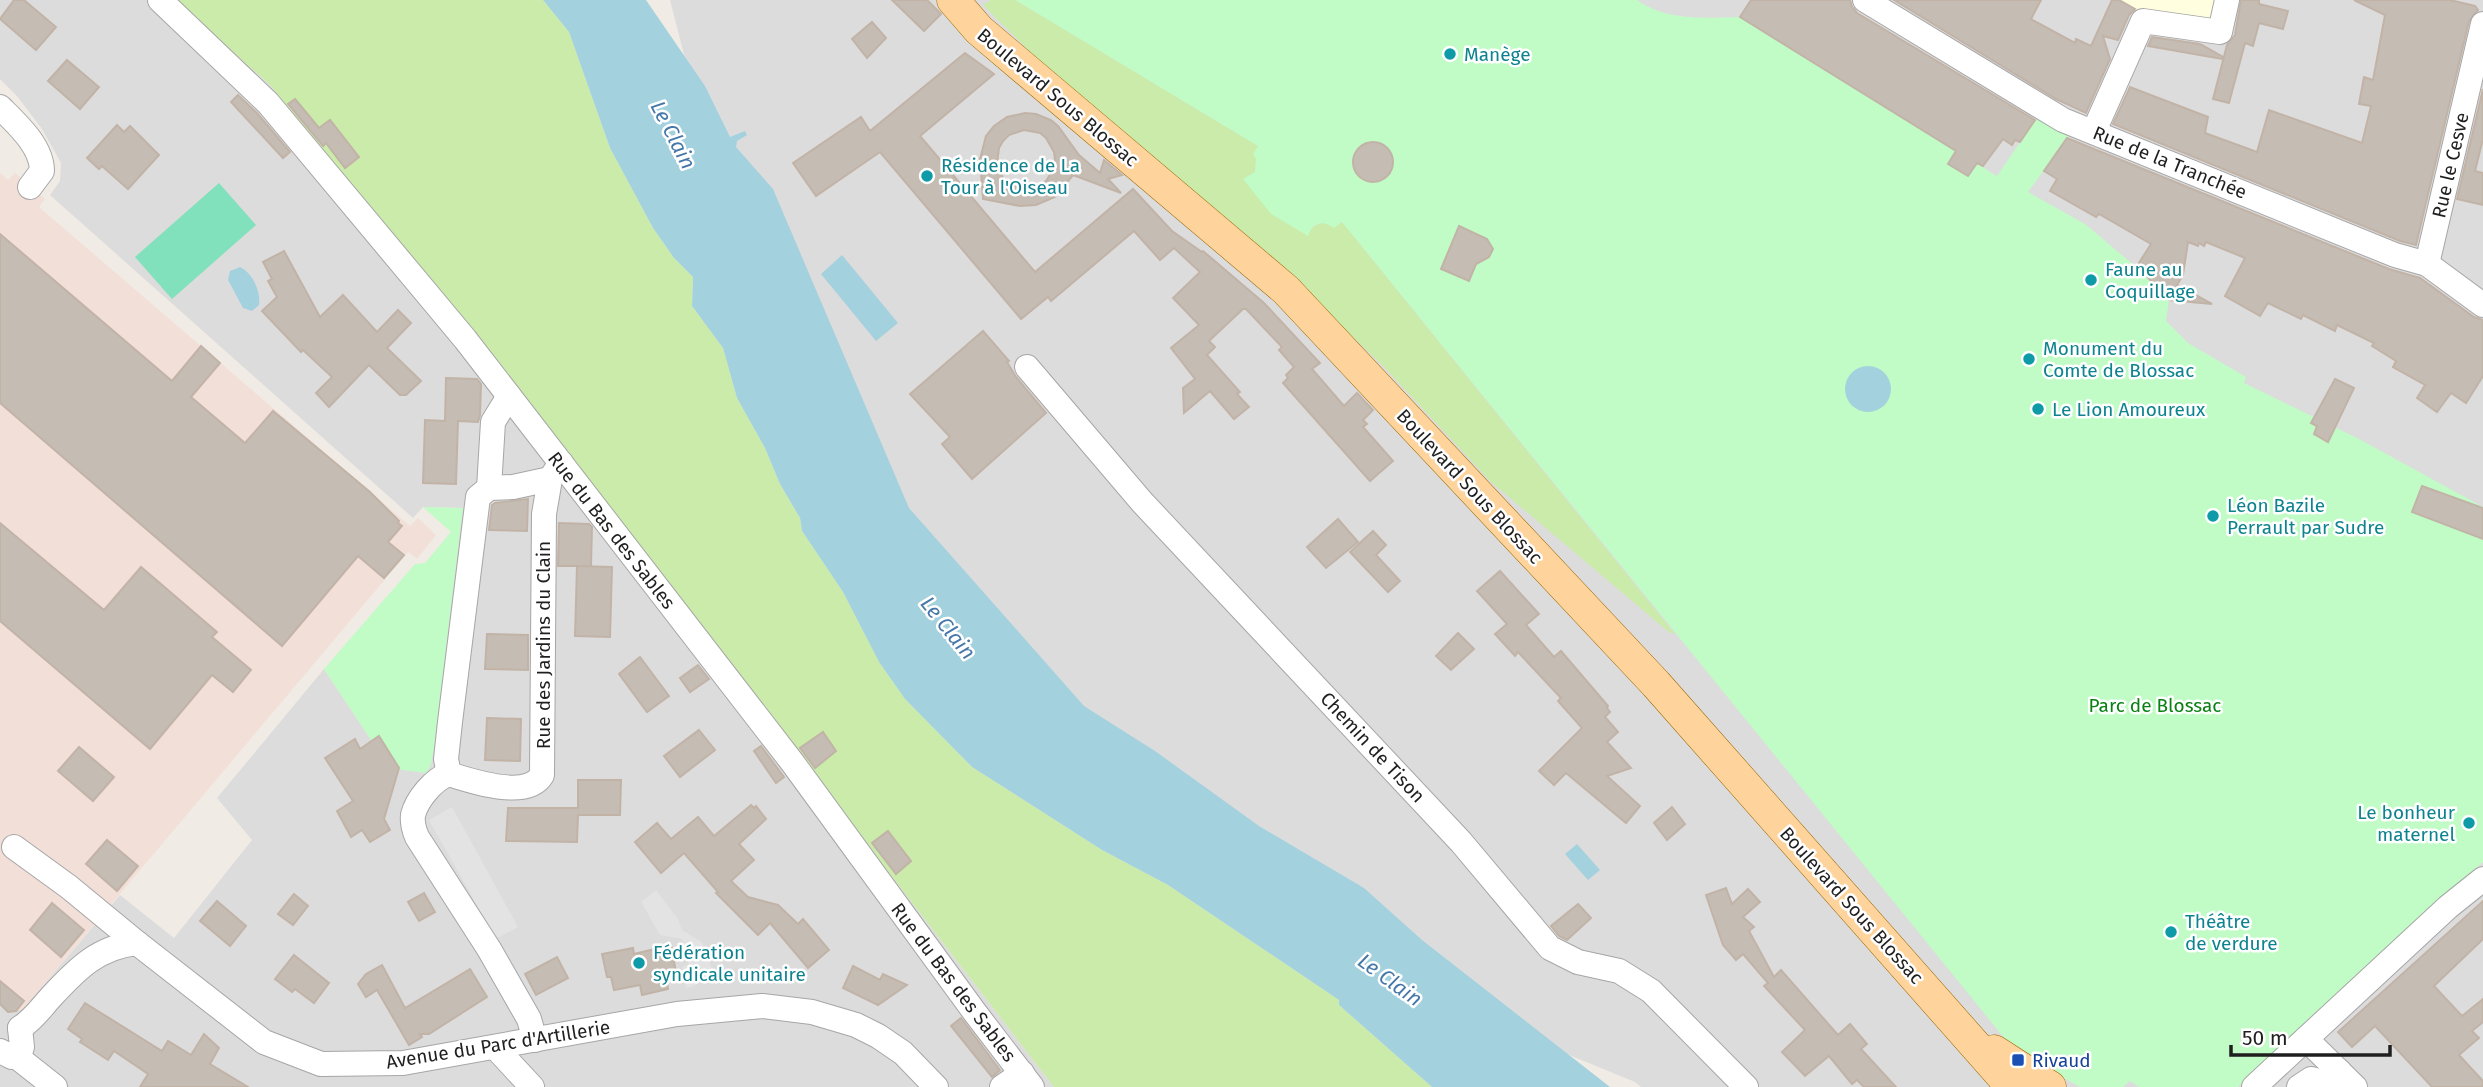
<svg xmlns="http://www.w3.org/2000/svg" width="2483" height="1087" viewBox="0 0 2483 1087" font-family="'Fira Sans',sans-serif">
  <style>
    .residential { fill: #dddcdc }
    .education { fill: #ffffdf }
    .military { fill: #f2dfd8 }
    .grass { fill: #caebaa }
    .park { fill: #c1fbc6 }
    .pitch { fill: #81e1bc }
    .parking { fill: #e3e3e3 }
    .water { fill: #a4d1de }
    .building { fill: #c5bcb4; stroke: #c2b3a7; stroke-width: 2; fill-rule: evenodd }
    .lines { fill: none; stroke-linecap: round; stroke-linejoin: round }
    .minor-casing { stroke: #a6a6a6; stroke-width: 26 }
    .major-casing { stroke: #9a6700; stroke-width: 33 }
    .minor { stroke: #fff; stroke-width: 24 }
    .major { stroke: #fed49c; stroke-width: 32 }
    .culture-dot { fill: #0f9aa8; stroke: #fff; stroke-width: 2.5 }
    .transit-dot { fill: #1a4fb4; stroke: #fff; stroke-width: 2.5 }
    .labels { text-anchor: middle; stroke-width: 5; stroke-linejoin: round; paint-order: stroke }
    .culture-label { font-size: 19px; fill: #0d838f; stroke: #fff; text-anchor: start }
    .street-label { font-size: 19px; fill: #1f1f1f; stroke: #fff }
    .park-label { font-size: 19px; fill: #098113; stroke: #fff }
    .transit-label { font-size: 19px; fill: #164399; stroke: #fff; text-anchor: start }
    .water-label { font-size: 21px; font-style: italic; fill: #4677a9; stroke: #fff }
  </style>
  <rect width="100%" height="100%" fill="#f0ece5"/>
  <g class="residential">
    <path d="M0 0H175L270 85 542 422 1054 1087H0V1005L8 1012 23 1009 120 895 174 938 252 840 217 798 324 669 381 755 463 508 423 507 413 518 50 195 60 181 61 163 42 129 17 96 0 79Z"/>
    <path d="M670 0H2483V1087H1641L1635 1082 1457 1009 1057 700 918 541 700 117Z"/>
  </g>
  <path class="education" d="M2119 0H2219L2215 17 2206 23 2137 11Z"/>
  <path class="military" d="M0 173 8 180 15 173 45 199 39 207 410 526 418 518 436 535 417 559 408 552 23 1009 8 1012 0 1005Z"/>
  <g class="grass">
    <path d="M175 0H543L569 32 610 148 653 228 674 258 693 277 692 306 723 348 737 398 765 448 780 484 800 518 802 531 843 592 879 662 905 699 972 767 1102 850 1168 885 1339 1000V1005L1432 1087H1054L542 422 270 85Z"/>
    <path d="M991 0H1015L1258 146 1255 172 1244 179 1308 235C1314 219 1327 224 1342 222L1674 633H1670L1491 482 1382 365 1291 278 1079 100 983 5Z"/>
  </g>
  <g class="park">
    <path d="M1015 0H1637C1666 21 1706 18 1740 17L1997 176 2038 116 2071 133 2028 192 2085 224 2155 283 2169 300 2166 321 2188 343 2246 377 2244 383 2359 439 2483 507V862L2238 1087H2139L2130 1081 2123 1087H2080L2014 1050 1342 222 1334 228C1323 219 1312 223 1308 236L1271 214 1243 179 1255 172 1256 159 1253 154 1258 146Z"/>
    <path d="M423 507 463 508 434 748 431 765 426 773 394 769 381 755 324 669 415 564 425 563 451 532Z"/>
  </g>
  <path class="pitch" d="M219 183 256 225 172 299 135 257Z"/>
  <g class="parking">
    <path d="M452 807 518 927 496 939 429 820Z"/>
    <path d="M656 890 678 919 682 930 702 942 713 972 694 986 686 988 682 967 689 964 682 939 660 935 641 902Z"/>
  </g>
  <g class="water">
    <path d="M543 0H646L705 86 730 137 745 131 747 135 737 141 736 147 773 189 909 508 1084 706 1155 751 1259 826 1364 888 1422 940 1610 1087H1432L1339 1005V1000L1168 885 1102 850 972 767 905 699 879 662 843 592 802 531 800 518 780 484 765 448 737 398 723 348 692 306 693 277 674 258 653 228 610 148 569 32Z"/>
    <path d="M842 255 898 323 876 341 821 274Z"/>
    <path d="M240 267C253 273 261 292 259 305L252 311 243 308 228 280 230 271Z"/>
    <circle cx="1868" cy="389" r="23"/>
    <path d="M1577 844 1600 870 1588 880 1565 854Z"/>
  </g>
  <g class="building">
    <path d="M14 0H24L56 27 36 50 0 19Z"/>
    <path d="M892 0H927L941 14 924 31Z"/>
    <path d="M1751 0H1850L1852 7 1857 13 2035 120 2020 142 2015 140 2012 145 2003 139 1983 166 1977 163 1968 176 1948 164 1956 151 1740 17Z"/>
    <path d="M1894 0H2041L2031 19 2075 43 2076 39 2091 46 2112 0H2119L2135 9 2129 15 2118 40 2103 36 2110 59 2086 113 2056 99Z"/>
    <path d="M2241 0H2259V4L2288 11 2283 29 2259 23 2253 46 2245 43 2229 103 2213 99 2227 45 2235 35Z"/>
    <path d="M2354 0H2450L2475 6 2478 10 2469 21 2416 245 2400 241 2113 124 2130 87 2208 117 2205 133 2257 152 2269 110 2362 143 2371 106 2359 104 2364 77 2373 80 2385 15Z"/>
    <path d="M872 22 886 38 867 58 852 39Z"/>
    <path d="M2152 37 2200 44 2223 57 2222 59 2148 46Z"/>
    <path d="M965 53 994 74 920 136 1035 272 1133 189 1172 231 1202 252 1203 251 1264 303 1320 363 1312 369 1344 406 1357 393 1373 410 1363 420 1367 424 1363 427 1393 461 1370 481 1283 383 1288 378 1286 375 1294 367 1279 350 1282 347 1246 309H1243L1209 341 1215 347 1207 355 1240 392 1237 394 1249 407 1234 419 1210 391 1184 413 1183 388 1195 379 1171 348 1199 325 1173 298 1200 272 1174 248 1160 260 1134 231 1051 301 1048 297 1021 319 880 152 816 196 793 163 861 117 870 131Z"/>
    <path d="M67 60 99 87 80 109 48 81Z"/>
    <path d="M2483 89V139L2475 171 2483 173V205L2457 199Z"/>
    <path d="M238 95 257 113 290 152 283 158 231 102Z"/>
    <path d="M295 99 319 128 330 120 359 157 345 168 326 143 323 146 288 104Z"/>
    <path d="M1025 113 1036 114 1051 120 1058 126 1079 155 1100 173 1104 160 1122 175 1108 179 1121 193 1073 175 1055 197 1036 205 1020 206 983 199 980 159 986 136 994 126 1007 117ZM1024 130 1040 133 1046 138 1054 152 1055 160 1054 168 1046 181 1040 186 1024 189 1016 187 1003 178 997 164 999 148 1003 141 1009 135Z"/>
    <path d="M117 125 124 132 130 126 159 155 128 189 102 166 99 169 87 158Z"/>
    <path d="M2067 138 2389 269 2420 278 2474 317 2483 320V376L2466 403 2451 393 2437 412 2417 398 2425 385 2393 367 2396 361 2372 346 2374 343 2337 325 2335 331 2303 315 2301 319 2268 303 2260 316 2225 296 2245 258 2206 242 2204 246 2199 243 2198 246 2188 242 2183 275 2177 285 2212 304 2169 300 2137 266 2151 244 2099 214 2096 217 2050 191 2057 179 2044 171Z"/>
    <circle cx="1373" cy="162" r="20"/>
    <path d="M1459 226 1487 239 1493 249 1489 257 1476 264 1469 281 1441 269Z"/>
    <path d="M0 234 172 381 201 346 220 363 191 397 245 443 273 411 370 492 399 521 398 523 402 526 388 542 404 555 384 578 358 556 282 646 0 403Z"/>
    <path d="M284 251 320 317 343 295 377 332 398 310 411 323 387 348 421 381 406 395H400L369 365 329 407 316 393 332 377 303 350 301 352 262 311 277 297 268 281 272 279 263 262Z"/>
    <path d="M983 331 1009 361 1007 362 1016 377 1046 413 972 479 942 444 950 437 910 394Z"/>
    <path d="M446 378 477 379 481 384 480 415 478 422 458 421 456 484 423 483 425 420 445 421Z"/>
    <path d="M2335 379 2354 388 2328 442 2314 434 2317 426 2311 423Z"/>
    <path d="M2422 486 2483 508V539L2412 512Z"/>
    <path d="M528 499 527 531 489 530 492 505 495 503Z"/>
    <path d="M1338 519 1358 542 1326 568 1307 547Z"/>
    <path d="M0 523 104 610 141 567 217 632 212 637 251 670 233 692 212 675 150 749 0 621Z"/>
    <path d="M559 523 589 524 592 527 591 566H558Z"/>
    <path d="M1373 531 1386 545 1376 555 1400 581 1388 592 1350 552Z"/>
    <path d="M577 566 612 567 610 637 575 636Z"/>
    <path d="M1500 571 1539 614 1526 625 1554 657 1561 651 1608 706 1607 708 1610 712 1605 717 1618 732 1607 742 1631 768 1607 776 1640 806 1626 823 1566 773 1554 785 1539 771 1582 728 1558 701 1561 698 1518 652 1515 656 1495 634 1507 624 1477 591Z"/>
    <path d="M1458 633 1474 649 1451 670 1436 656Z"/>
    <path d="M487 634 528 635V670L485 669Z"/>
    <path d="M640 657 669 696 647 712 619 674Z"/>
    <path d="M698 665 709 679 690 692 680 678Z"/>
    <path d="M487 718 521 719 520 761 485 760Z"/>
    <path d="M699 730 715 750 680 777 664 756Z"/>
    <path d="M823 732 836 751 815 768 800 748Z"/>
    <path d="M379 736 399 768 384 819 390 830 370 842 362 830 351 837 337 811 353 801 325 758 355 739 360 749Z"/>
    <path d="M761 746 784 777 776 783 754 751Z"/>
    <path d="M79 747 114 777 93 801 58 771Z"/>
    <path d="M578 780H621L620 815H578L577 842 506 841 508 808H578Z"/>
    <path d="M751 805 754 808 756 806 766 819 739 844 754 860 731 881 748 897 778 905 798 924 803 919 829 950 808 968 770 923 758 935 716 893 718 892 684 853 661 873 635 842 657 823 671 839 698 817 714 836Z"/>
    <path d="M1672 807 1685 824 1667 840 1654 823Z"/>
    <path d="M888 831 911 861 896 874 872 843Z"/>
    <path d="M107 840 138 866 117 891 86 864Z"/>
    <path d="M1726 888 1732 904 1748 889 1760 902 1743 917 1754 927 1749 931 1774 977 1781 970 1838 1035 1850 1024 1867 1044 1861 1049 1896 1087H1864L1857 1080 1852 1084 1829 1056 1805 1076 1782 1052 1805 1030 1764 986 1768 983 1743 954 1736 960 1723 945 1706 895Z"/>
    <path d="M424 893 435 912 419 921 408 902Z"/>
    <path d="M294 894 308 906 293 925 278 914Z"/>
    <path d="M217 901 246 926 230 946 200 921Z"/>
    <path d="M2483 901V939L2434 986 2462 1016 2483 999V1022L2472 1031 2479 1038 2459 1055 2483 1081V1087H2432L2375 1026 2352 1047 2338 1032Z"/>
    <path d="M52 903 84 930 61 957 30 930Z"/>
    <path d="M1578 904 1591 918 1567 940 1559 936 1551 926Z"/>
    <path d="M671 945 676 972 666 974 668 989 642 995 640 985 614 990 611 977H607L602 954 633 948 634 954Z"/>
    <path d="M294 955 329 983 314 1003 295 989 292 992 275 979Z"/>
    <path d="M557 957 568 978 536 995 525 974Z"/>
    <path d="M382 965 405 1008 470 969 487 997 429 1034H420L422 1037 409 1045 377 990 366 997 358 984 366 974Z"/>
    <path d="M853 966 880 980 883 974 907 985 878 1005 843 988Z"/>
    <path d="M0 981 24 1001 16 1011 8 1012 0 1004Z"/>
    <path d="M85 1003 162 1051 168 1041 191 1055 204 1034 219 1048 210 1064 248 1087H140L148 1074 114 1051 108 1060 80 1042 82 1039 68 1029Z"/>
    <path d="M961 1018 1000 1070 992 1077 951 1026Z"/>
  </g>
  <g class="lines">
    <g class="minor-casing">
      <g id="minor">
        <path d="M160 0 268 103 465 339 792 762 976 1014 1032 1087"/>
        <path d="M1865 0 2063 120 2395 255 2427 264 2483 305"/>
        <path d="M0 107C16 123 42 146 42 171L30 187"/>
        <path d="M2094 131 2143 21 2220 32 2227 0"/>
        <path d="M2427 264 2483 24"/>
        <path d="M1027 367 1142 502 1461 842 1550 948 1578 962 1619 971 1651 991 1746 1087"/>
        <path d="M489 488 493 422 509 396"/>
        <path d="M449 774 446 759 450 722 478 497 489 488 513 487 550 479"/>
        <path d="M14 847 69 887 137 943"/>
        <path d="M20 1028C33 1020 41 1008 51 997 77 969 98 947 137 943L264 1042 321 1064 403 1063 677 1014 762 1006 812 1012 856 1025 878 1036 903 1053 936 1087"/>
        <path d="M2306 1039 2355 1087"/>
        <path d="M535 1040 529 1019 489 949 417 837C414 830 412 823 413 815 417 799 434 779 449 774 471 781 527 800 542 775L544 514 550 479 561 463"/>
        <path d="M495 1047 532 1087"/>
        <path d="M0 1051 12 1057 19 1056 22 1047 20 1028"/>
        <path d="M17 1057 55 1087"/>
        <path d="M1002 1087 1022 1073"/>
        <path d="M2254 1087 2448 907 2483 879"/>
        <path d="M2299 1087 2311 1079C2330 1083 2322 1087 2339 1071"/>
      </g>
    </g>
    <g class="major-casing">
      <g id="major">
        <path d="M953 0 979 30 1286 290 1656 684 2012 1087"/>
        <path d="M1994 1051 2050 1087"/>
      </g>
    </g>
    <use href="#minor" class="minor"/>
    <use href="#major" class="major"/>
  </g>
  <g class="culture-dot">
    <circle cx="1450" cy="54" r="7"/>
    <circle cx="927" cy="176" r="7"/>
    <circle cx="2091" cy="280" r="7"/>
    <circle cx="2029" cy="359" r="7"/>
    <circle cx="2038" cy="409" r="7"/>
    <circle cx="2213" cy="516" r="7"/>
    <circle cx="2469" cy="823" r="7"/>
    <circle cx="2171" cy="932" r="7"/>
    <circle cx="639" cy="963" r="7"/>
  </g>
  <rect class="transit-dot" x="2011" y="1053" width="14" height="14" rx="3.5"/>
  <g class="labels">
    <g class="culture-label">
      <text x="1464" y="61">Manège</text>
      <text x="941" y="172">Résidence de La<tspan x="941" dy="22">Tour à l'Oiseau</tspan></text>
      <text x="2105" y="276">Faune au<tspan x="2105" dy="22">Coquillage</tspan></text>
      <text x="2043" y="355">Monument du<tspan x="2043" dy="22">Comte de Blossac</tspan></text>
      <text x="2052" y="416">Le Lion Amoureux</text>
      <text x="2227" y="512">Léon Bazile<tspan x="2227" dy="22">Perrault par Sudre</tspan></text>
      <text x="2455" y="819" text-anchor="end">Le bonheur<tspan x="2455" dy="22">maternel</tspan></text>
      <text x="2185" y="928">Théâtre<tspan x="2185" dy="22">de verdure</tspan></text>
      <text x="653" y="959">Fédération<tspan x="653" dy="22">syndicale unitaire</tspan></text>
    </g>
    <g class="street-label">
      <text transform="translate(1058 97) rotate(40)" y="7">Boulevard Sous Blossac</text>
      <text transform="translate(2170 162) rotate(22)" y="7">Rue de la Tranchée</text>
      <text transform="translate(2450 165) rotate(-77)" y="7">Rue le Cesve</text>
      <text transform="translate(1470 486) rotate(47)" y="7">Boulevard Sous Blossac</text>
      <text transform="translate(612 530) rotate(52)" y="7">Rue du Bas des Sables</text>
      <text transform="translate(543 645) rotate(-90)" y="7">Rue des Jardins du Clain</text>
      <text transform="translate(1373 747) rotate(47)" y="7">Chemin de Tison</text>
      <text transform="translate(1852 905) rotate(48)" y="7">Boulevard Sous Blossac</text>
      <text transform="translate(954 982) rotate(53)" y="7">Rue du Bas des Sables</text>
      <text transform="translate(498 1044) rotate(-9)" y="7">Avenue du Parc d'Artillerie</text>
    </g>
    <g class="park-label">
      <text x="2155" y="712">Parc de Blossac</text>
    </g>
    <g class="transit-label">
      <text x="2032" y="1067">Rivaud</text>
    </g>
    <g class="water-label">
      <text transform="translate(673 135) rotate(63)" y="7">Le Clain</text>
      <text transform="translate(948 628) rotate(51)" y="7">Le Clain</text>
      <text transform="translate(1390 980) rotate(36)" y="7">Le Clain</text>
    </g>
  </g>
  <path d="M2231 1045v10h159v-10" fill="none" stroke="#1f1f1f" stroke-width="3.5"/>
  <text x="2242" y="1045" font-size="21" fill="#1f1f1f" stroke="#ffffff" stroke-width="5" paint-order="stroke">50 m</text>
</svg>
